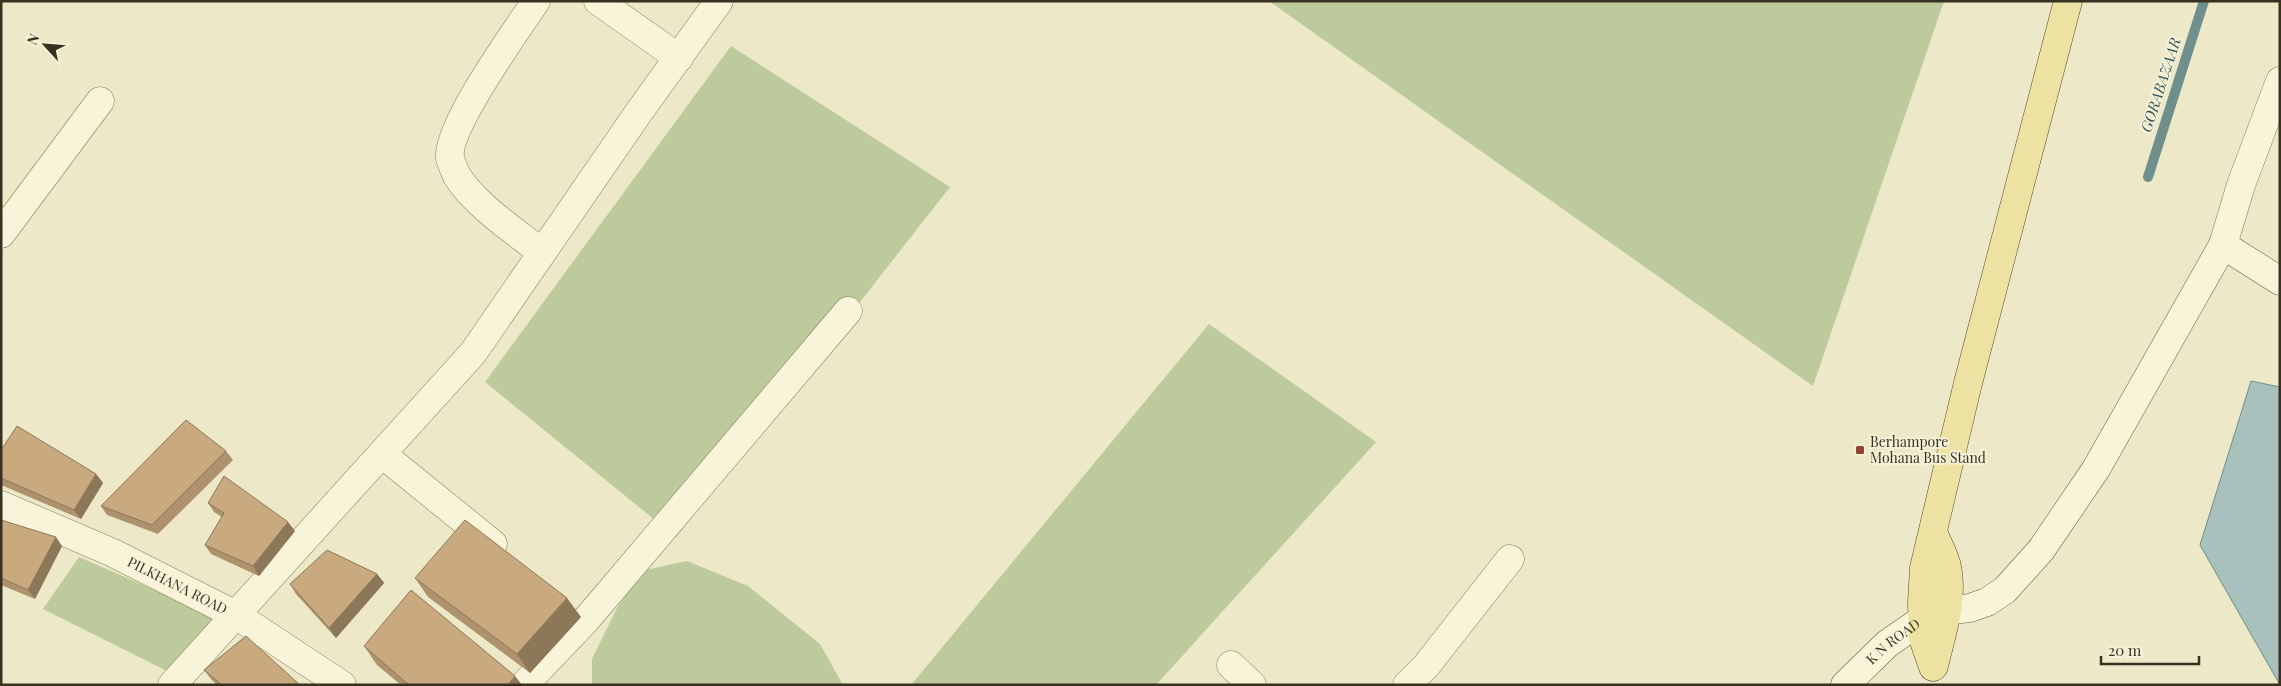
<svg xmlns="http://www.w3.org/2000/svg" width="2281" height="686" viewBox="0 0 2281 686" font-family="'Playfair Display',serif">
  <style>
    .green { fill: #bdca9b }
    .water { fill: #a8c1bd; stroke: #6f8f8c }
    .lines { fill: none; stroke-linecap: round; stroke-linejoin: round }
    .stream { stroke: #6f8f8c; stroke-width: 10 }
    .street-casing { stroke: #877b5d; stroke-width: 29 }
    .secondary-casing { stroke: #695c40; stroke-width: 29 }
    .primary-casing { stroke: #564831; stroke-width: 29 }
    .street { stroke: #f7f4da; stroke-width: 28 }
    .secondary { stroke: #f7f4da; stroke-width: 28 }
    .primary { stroke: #ede2a1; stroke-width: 28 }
    .wall { fill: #ad926d }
    .shaded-wall { fill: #8d7759 }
    .building { fill: #c9aa7f; stroke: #8d7759 }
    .poi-dot { fill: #944030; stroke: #f4f1d6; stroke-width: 2 }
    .labels { text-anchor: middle; stroke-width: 4; stroke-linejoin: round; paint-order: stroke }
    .poi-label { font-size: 14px; fill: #383020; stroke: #f4f1d6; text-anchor: start }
    .street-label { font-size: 14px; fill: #383020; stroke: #f4f1d6 }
    .water-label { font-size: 15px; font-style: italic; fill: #305357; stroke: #f4f1d6 }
  </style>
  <rect width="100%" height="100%" fill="#ede8c7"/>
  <g class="green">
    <path d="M1269 1H1944L1813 386Z"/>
    <path d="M731 46 950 187 676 537 485 382Z"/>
    <path d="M1209 324 1376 442 1156 685H911Z"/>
    <path d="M79 557 221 619 177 676 43 609Z"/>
    <path d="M687 561 748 586 820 644 843 685H592V659L618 606 645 570Z"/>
  </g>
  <path class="water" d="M2251 381 2280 387V685L2200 545Z"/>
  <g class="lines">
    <path class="stream" d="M2148 177 2204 1"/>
    <g class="street-casing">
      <g id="street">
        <path d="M536 1C517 30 446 127 450 158 451 163 455 171 457 176 475 205 515 231 542 253"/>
        <path d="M598 1 679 58"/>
        <path d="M1 234 100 101"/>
        <path d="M2223 245 2241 185 2280 81"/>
        <path d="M382 454 493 544"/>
        <path id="s1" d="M1 505 111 552 236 615 342 685"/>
        <path d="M1231 665 1252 685"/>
        <path d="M172 685 473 353 639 112 719 1"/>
        <path d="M524 685 586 620 848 311"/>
        <path d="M1407 685 1426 666 1510 559"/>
      </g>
    </g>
    <g class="secondary-casing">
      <g id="secondary">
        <path id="s2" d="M1845 685 1887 644 1923 619 1948 611 1970 608 1987 602 2005 590 2041 550 2096 469 2223 245 2280 281"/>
      </g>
    </g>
    <g class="primary-casing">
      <g id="primary">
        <path d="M1934 666C1941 635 1954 599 1947 567 1945 556 1938 545 1934 534"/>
        <path d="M1933 667 1923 638 1922 602 1924 568 1968 383 2068 1"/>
      </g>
    </g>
    <use href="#street" class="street"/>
    <use href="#secondary" class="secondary"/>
    <use href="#primary" class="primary"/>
  </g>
  <g class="wall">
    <path d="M1 450 96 474 103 483 81 519 1 485Z"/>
    <path d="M226 451 233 460 158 534 107 515 101 506Z"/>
    <path d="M208 503 295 531 259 576 211 554 205 545 222 517 214 512Z"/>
    <path d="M1 520 62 546 35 599 1 585Z"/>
    <path d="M377 574 384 583 336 638 296 594 290 584Z"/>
    <path d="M415 578 581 617 530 673 428 597Z"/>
    <path d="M364 646 522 685H401L377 665Z"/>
    <path d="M204 670 300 685H217L211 679Z"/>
  </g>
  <g class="shaded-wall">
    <path d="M96 474 103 483 81 519 74 510Z"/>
    <path d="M288 522 295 531 259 576 253 566Z"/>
    <path d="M56 537 62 546 35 599 28 590Z"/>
    <path d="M377 574 384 583 336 638 329 628Z"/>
    <path d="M567 598 581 617 530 673 517 654Z"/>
    <path d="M515 676 522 685H508Z"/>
  </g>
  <g class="building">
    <path d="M186 420 226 451 152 525 101 506Z"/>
    <path d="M17 426 96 474 74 510 1 478V450Z"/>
    <path d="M224 476 288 522 253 566 205 545 224 513 208 503Z"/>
    <path d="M1 520 56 537 28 590 1 578Z"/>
    <path d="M465 520 567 598 517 654 415 578Z"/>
    <path d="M327 550 377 574 329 628 290 584Z"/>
    <path d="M411 590 515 676 508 685H409L364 646Z"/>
    <path d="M246 636 300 685H222L204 670Z"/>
  </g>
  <rect class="poi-dot" x="1855" y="445" width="10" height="10" rx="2.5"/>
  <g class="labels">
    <g class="poi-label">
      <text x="1870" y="447">Berhampore<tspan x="1870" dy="16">Mohana Bus Stand</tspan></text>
    </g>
    <g class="street-label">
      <text dy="5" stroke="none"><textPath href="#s1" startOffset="194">PILKHANA ROAD</textPath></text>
      <text dy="5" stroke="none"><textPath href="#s2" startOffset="65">K N ROAD</textPath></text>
    </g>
    <g class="water-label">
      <text transform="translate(2161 85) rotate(-72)" y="5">GORABAZAAR</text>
    </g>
  </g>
  <rect width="2281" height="686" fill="none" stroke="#383020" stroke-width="5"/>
  <g transform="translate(45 45) rotate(296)" stroke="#f4f1d6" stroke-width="4" paint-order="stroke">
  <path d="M0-4L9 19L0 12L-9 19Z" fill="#383020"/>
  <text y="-8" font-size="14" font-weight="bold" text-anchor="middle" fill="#383020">N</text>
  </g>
  <path d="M2101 656v8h98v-8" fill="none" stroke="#383020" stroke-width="2.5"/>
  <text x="2108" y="656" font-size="15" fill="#383020" stroke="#f4f1d6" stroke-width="4" paint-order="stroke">20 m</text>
</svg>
